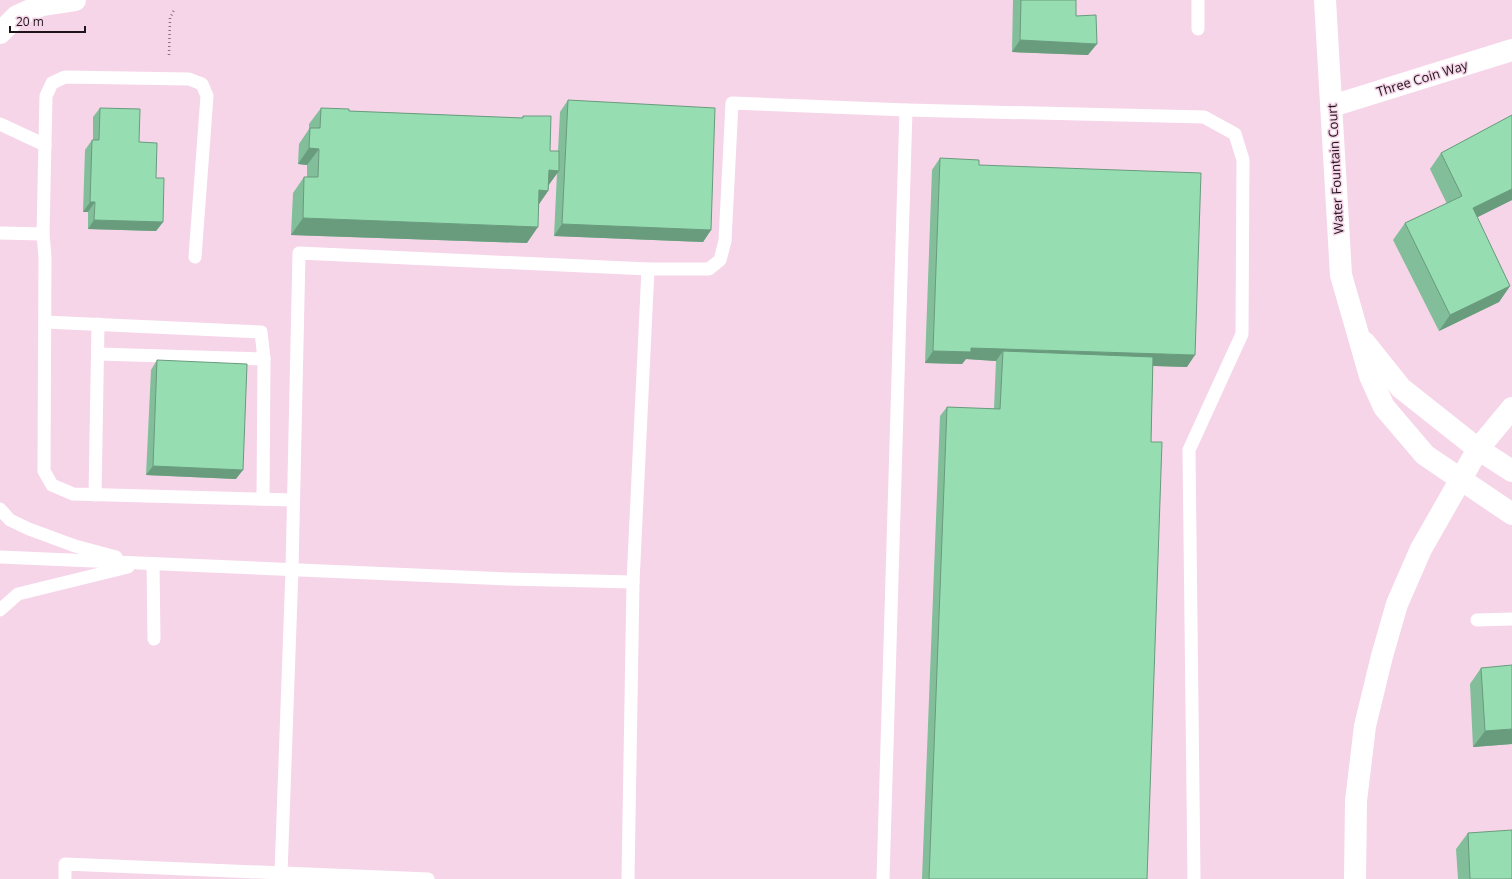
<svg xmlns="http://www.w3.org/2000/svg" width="1512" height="879" viewBox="0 0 1512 879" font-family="'Open Sans',sans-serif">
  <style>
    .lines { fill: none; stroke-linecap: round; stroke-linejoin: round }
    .path { stroke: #88727f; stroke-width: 2.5; stroke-dasharray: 1 3; stroke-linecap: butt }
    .service { stroke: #fff; stroke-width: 13 }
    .minor { stroke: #fff; stroke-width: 22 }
    .primary { stroke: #fff; stroke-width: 22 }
    .wall { fill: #81be99 }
    .shaded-wall { fill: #699b7d }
    .building { fill: #96ddb2; stroke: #699b7d }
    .labels { text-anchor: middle; stroke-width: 3; stroke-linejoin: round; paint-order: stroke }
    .street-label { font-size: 13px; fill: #20141b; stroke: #f6d5e9 }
  </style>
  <rect width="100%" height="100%" fill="#f6d5e9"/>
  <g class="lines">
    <path class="path" d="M169 55 170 18 174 10"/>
    <g class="service">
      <path d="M1198 0V29"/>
      <path d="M0 124 45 145"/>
      <path d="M0 233 43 234"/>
      <path d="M195 257 207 96 202 84 189 79 65 77 52 83 46 96 43 234 45 257 44 471 52 485 73 494 293 500"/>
      <path d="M45 322 261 332 264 359"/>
      <path d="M98 354 264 359 263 499"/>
      <path d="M95 495 98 324"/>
      <path d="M0 509 10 520 29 529 75 546 116 557"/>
      <path d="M0 557 508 579 633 582"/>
      <path d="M153 564 154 639"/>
      <path d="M0 610 18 594 128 567"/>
      <path d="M1477 620 1512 619"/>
      <path d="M281 873 292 570 299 253 648 269H709L720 260 725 241 732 103 906 110 1204 117 1235 134 1243 160 1242 334 1189 450 1194 879"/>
      <path d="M65 879V864L428 879"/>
      <path d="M628 879 633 582 648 269"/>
      <path d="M883 879 906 110"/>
    </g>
    <g class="minor">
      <path d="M1325 0 1341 275 1370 376 1384 407 1425 455 1512 514"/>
      <path d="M1332 106 1512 50"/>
      <path d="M1365 343 1401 388 1478 449 1512 471"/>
      <path d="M1355 879 1356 801 1365 726 1382 656 1397 604 1421 549 1478 449 1512 408"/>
    </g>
    <path class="primary" d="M0 33 17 16 42 5 75 0"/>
  </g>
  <g class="wall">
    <path d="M1013 0H1076V16L1088 55 1012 52Z"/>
    <path d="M568 100 711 230 703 242 554 236 557 173 549 185 548 191 539 204 527 243 291 235 293 193 304 177H307V165L298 164 299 144 309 129V124L321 108 349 111 522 118 523 116 550 151H558L560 112Z"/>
    <path d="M100 108 139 142 156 178 163 222 156 231 88 229V212H83L85 150 92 140H93V117Z"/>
    <path d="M1512 115V200L1477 217 1510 286 1499 302 1439 331 1393 240 1405 223 1447 204 1430 169 1441 153Z"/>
    <path d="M940 158 979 165 1187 367 1153 366 1151 442 1147 879H922L940 416 947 407 994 409 996 361 966 359 962 364 925 363 932 170Z"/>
    <path d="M157 360 236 479 146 475 151 370Z"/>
    <path d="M1481 668 1512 744 1473 747 1470 684Z"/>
    <path d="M1468 833 1512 879H1458L1456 849Z"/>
  </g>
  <g class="shaded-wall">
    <path d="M1020 40 1097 44 1088 55 1012 52Z"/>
    <path d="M309 148 319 149 307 165 298 164Z"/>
    <path d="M549 170 559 171 547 187Z"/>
    <path d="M1512 189V200L1462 225 1473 208Z"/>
    <path d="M539 190 548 191 537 207Z"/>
    <path d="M90 202H95L88 212H83Z"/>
    <path d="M303 218 538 227 527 243 291 235Z"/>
    <path d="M94 220 163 222 156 231 88 229Z"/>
    <path d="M562 224 711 230 703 242 554 236Z"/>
    <path d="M1510 286 1499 302 1439 331 1450 315Z"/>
    <path d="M971 348 1195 355 1187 367 1002 361 1003 351 996 361 966 359 962 364 925 363 933 351Z"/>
    <path d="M153 466 243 470 236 479 146 475Z"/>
    <path d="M1512 729V744L1473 747 1485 731Z"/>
  </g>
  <g class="building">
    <path d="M1021 0H1076V16L1096 15 1097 44 1020 40Z"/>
    <path d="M568 100 715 108 711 230 562 224Z"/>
    <path d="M100 108 140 109 139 142 157 143 156 178H164L163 222 94 220 95 202H90L92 140H99Z"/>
    <path d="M321 108 349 109V111L523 118V116H551L550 151H559V171L549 170 548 191 539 190 538 227 303 218 304 177H318L319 149 309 148 310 128H320Z"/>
    <path d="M1512 115V189L1473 208 1510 286 1450 315 1405 223 1462 196 1441 153Z"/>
    <path d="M940 158 979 160V165L1201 173 1195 355 971 348V352L933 351Z"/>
    <path d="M1003 351 1153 357 1151 442H1162L1147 879H929L947 407 1000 409Z"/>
    <path d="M157 360 247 364 243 470 153 466Z"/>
    <path d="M1512 665V729L1485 731 1481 668Z"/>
    <path d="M1512 830V879H1470L1468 833Z"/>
  </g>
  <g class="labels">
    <g class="street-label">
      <text transform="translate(1422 78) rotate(-17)" y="5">Three Coin Way</text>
      <text transform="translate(1335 169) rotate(-93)" y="5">Water Fountain Court</text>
    </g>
  </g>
  <path d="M10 26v6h75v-6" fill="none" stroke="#20141b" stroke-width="2"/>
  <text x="16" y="26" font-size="12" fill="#20141b" stroke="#f6d5e9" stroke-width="3" paint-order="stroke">20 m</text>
</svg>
